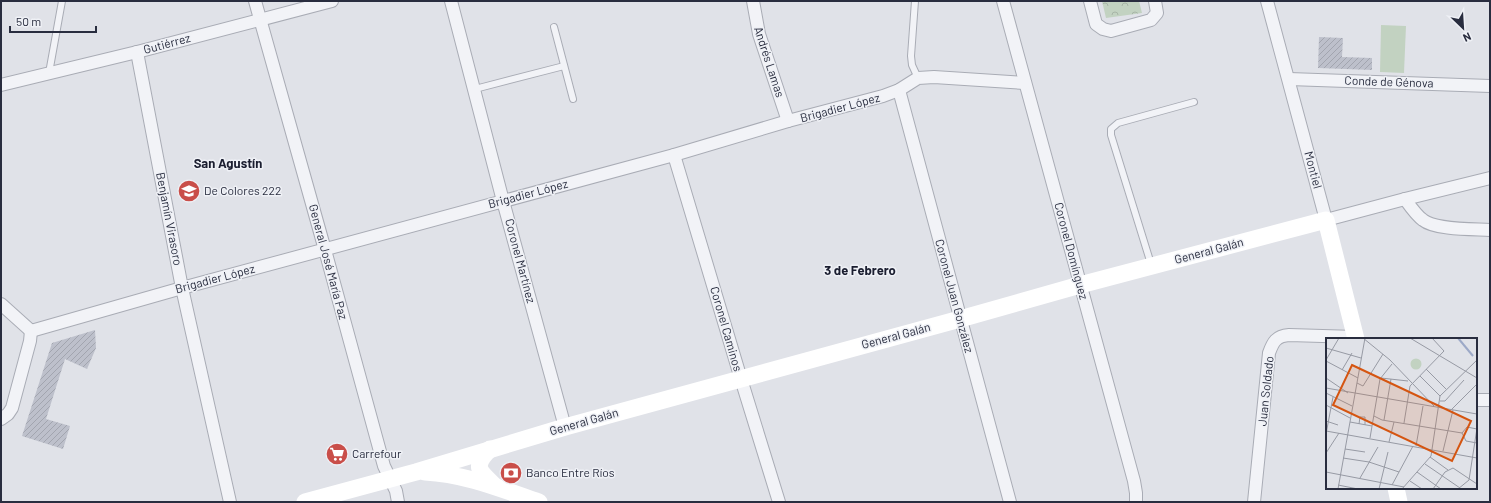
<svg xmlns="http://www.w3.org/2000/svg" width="1491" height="503" viewBox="0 0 1491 503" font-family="Barlow,sans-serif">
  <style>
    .forest { fill: url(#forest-crowns) }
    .pitch { fill: #c2d2c1 }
    .building { fill: url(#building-hatch) }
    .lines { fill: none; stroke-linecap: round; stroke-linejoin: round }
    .lane-casing { stroke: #a9acb5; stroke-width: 8 }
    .street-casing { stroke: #a9acb5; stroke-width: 14 }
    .lane { stroke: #f2f3f7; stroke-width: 6 }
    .street { stroke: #f2f3f7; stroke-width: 12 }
    .secondary { stroke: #fff; stroke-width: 17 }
    .labels { text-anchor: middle; stroke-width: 3; stroke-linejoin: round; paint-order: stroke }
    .street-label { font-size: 12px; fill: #292d3f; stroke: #eff1f6 }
    .poi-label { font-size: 12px; fill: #292d3f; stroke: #eff1f6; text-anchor: start }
    .neighbourhood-label { font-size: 13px; font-weight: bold; fill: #1b1e30; stroke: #eff1f6 }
    .inset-river { fill: none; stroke: #9ca9c7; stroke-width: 2 }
    .inset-road { fill: none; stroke: #979aa4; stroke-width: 1 }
    .view { fill: #d55511; fill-opacity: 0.15; stroke: #d55511; stroke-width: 2 }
    .inset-edge { fill: none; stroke: #292d3f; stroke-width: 2 }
  </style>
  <defs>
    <pattern id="forest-crowns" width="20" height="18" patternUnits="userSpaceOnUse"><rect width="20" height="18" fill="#c2d2c1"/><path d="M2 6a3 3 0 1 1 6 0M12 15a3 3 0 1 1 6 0" fill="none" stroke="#a7b5a7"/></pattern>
    <pattern id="building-hatch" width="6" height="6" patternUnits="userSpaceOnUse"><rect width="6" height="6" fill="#bdc0cb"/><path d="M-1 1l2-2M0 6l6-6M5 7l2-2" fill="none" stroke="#a2a5af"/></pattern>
  </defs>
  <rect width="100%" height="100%" fill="#e0e2e8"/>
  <path class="forest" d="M1102 1H1139L1142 13 1106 18Z"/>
  <path class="pitch" d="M1381 25 1406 26 1404 73 1380 72Z"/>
  <g class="building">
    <path d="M1319 37 1343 38 1342 57 1372 58V70L1318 68Z"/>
    <path d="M95 330 96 348 87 369 65 359 46 419 70 426 63 449 22 436 52 343Z"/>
  </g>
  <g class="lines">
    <g class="lane-casing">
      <g id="lane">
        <path d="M915 1 911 56 912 65 918 78"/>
        <path d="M554 27 573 99"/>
        <path d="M49 73 62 1"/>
        <path d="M475 89 564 66"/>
        <path d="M1151 264 1111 135V129L1118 123 1194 102"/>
      </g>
    </g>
    <g class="street-casing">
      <g id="street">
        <path d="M255 1 325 250 384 466 396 491 398 502"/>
        <path d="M451 1 503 201 565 427"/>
        <path d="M753 1 759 34 788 121"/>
        <path d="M1003 1 1134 481 1136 493V502"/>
        <path d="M1090 1 1096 24 1103 29 1111 31 1151 20 1157 13 1155 1"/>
        <path d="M1267 1 1326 220 1405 199 1490 178"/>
        <path d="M137 52 182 288 230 502"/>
        <path d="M1289 79 1490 86"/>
        <path d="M1 85 137 52 332 1"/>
        <path d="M899 90 1010 502"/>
        <path d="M674 155 741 379 779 502"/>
        <path d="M1405 199C1410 206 1416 215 1423 220 1435 230 1474 229 1490 230"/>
        <path d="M1 304 31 331"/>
        <path d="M31 331 182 288 674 155 788 121 883 96 899 90 918 78 934 77 1025 83"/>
        <path d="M1476 400H1490"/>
        <path d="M1 419 8 414 12 408 30 341 31 331"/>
        <path d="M1254 502 1269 353C1273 342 1276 336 1289 335L1356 337"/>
      </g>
    </g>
    <use href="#lane" class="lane"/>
    <use href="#street" class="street"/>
    <g class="secondary">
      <path d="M490 449C472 467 479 471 495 486"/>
      <path d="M425 472C465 474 501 489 539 502"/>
      <path d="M1396 488 1399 502"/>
      <path d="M305 502 416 472 565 427 960 319 1080 285 1326 220 1356 339"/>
    </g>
  </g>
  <defs>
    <g id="school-disc" transform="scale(1.15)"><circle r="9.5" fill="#c94e49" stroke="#eff1f6"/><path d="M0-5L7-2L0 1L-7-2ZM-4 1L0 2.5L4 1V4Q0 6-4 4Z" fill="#fff"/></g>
    <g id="supermarket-disc" transform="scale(1.15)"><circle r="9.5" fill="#c94e49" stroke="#eff1f6"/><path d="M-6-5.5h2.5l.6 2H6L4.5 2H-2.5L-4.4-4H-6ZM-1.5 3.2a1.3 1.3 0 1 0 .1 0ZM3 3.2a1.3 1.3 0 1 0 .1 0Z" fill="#fff"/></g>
    <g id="bank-disc" transform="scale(1.15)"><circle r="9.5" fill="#c94e49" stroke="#eff1f6"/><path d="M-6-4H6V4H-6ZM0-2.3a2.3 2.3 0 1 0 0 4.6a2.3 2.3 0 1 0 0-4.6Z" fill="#fff"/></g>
  </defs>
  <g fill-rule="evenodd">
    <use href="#school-disc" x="189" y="191"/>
    <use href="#supermarket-disc" x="337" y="454"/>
    <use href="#bank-disc" x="511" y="473"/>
  </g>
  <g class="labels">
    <g class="street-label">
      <text transform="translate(167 44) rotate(-15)" y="4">Gutiérrez</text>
      <text transform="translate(769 62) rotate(72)" y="4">Andrés Lamas</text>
      <text transform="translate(1389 82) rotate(2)" y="4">Conde de Génova</text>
      <text transform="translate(840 108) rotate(-15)" y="4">Brigadier López</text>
      <text transform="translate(1313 170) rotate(75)" y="4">Montiel</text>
      <text transform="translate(528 194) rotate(-15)" y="4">Brigadier López</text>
      <text transform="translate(169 219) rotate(79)" y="4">Benjamín Virasoro</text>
      <text transform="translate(1071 251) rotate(75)" y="4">Coronel Domínguez</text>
      <text transform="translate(1209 251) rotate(-15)" y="4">General Galán</text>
      <text transform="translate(520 261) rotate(75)" y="4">Coronel Martínez</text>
      <text transform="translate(328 262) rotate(75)" y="4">General José María Paz</text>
      <text transform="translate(215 279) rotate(-15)" y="4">Brigadier López</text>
      <text transform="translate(954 296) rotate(75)" y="4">Coronel Juan González</text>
      <text transform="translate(726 329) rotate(74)" y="4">Coronel Caminos</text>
      <text transform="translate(896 336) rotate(-15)" y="4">General Galán</text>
      <text transform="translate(1266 391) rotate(-84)" y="4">Juan Soldado</text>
      <text transform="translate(584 422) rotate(-16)" y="4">General Galán</text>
    </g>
    <g class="poi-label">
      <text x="204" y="195">De Colores 222</text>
      <text x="352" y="458">Carrefour</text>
      <text x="526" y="477">Banco Entre Ríos</text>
    </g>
    <g class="neighbourhood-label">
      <text x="228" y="168">San Agustín</text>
      <text x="860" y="275">3 de Febrero</text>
    </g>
  </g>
  <g transform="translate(1326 338)">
    <rect width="151" height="151" fill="#e0e2e8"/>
    <path d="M84.5 26a5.5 5.5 0 1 1 11 0a5.5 5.5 0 1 1-11 0Z" fill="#c2d2c1"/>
    <path class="inset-river" d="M132 0 147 18"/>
    <path class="inset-road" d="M37 0 64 22 108 68M84 0 151 40M0 10 35 20M0 22 13 0M0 23 32 40M100 31 120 51M16 32 26 15M94 38 114 58M0 40 22 55M55 40 82 43M31 45 37 48 57 16M0 50 151 76M0 55 26 68M114 63H119L138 42M0 67 24 80M125 72 151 46M48 78 56 82 136 95M58 82 65 41M0 83 12 87M24 84 46 88M78 85 84 48 118 13 106 0M33 86 34 79H39V87M0 93 151 120M136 95 140 103 151 105M136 95 141 89 151 91M0 96 7 59M44 100 54 41 66 26M63 104 68 84M90 108 97 68M19 111 39 114M117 113 127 72M0 115 13 95M104 119 122 132M17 120 43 124 73 134M99 126 134 150M0 134 78 149M91 134 115 151M34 140 52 109M84 143 96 151M12 147 32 151M66 147 87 108M12 151 39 0M53 151 62 114M76 151 105 118 114 58 151 22M107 151 119 134 127 130 151 146M132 151 143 142 151 90"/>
    <path class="view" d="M26 27 145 83 126 123 7 67Z"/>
    <rect width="151" height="151" class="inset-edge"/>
  </g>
  <rect width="1491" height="503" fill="none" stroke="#292d3f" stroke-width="4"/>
  <g transform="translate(1463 28) rotate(155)" stroke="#eff1f6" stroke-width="3" paint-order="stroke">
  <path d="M0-3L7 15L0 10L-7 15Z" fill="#292d3f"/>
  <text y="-6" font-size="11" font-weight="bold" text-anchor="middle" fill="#292d3f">N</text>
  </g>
  <path d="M10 26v6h86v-6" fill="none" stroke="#292d3f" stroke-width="2"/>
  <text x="16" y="26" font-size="12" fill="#292d3f" stroke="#eff1f6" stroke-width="3" paint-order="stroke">50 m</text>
</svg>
